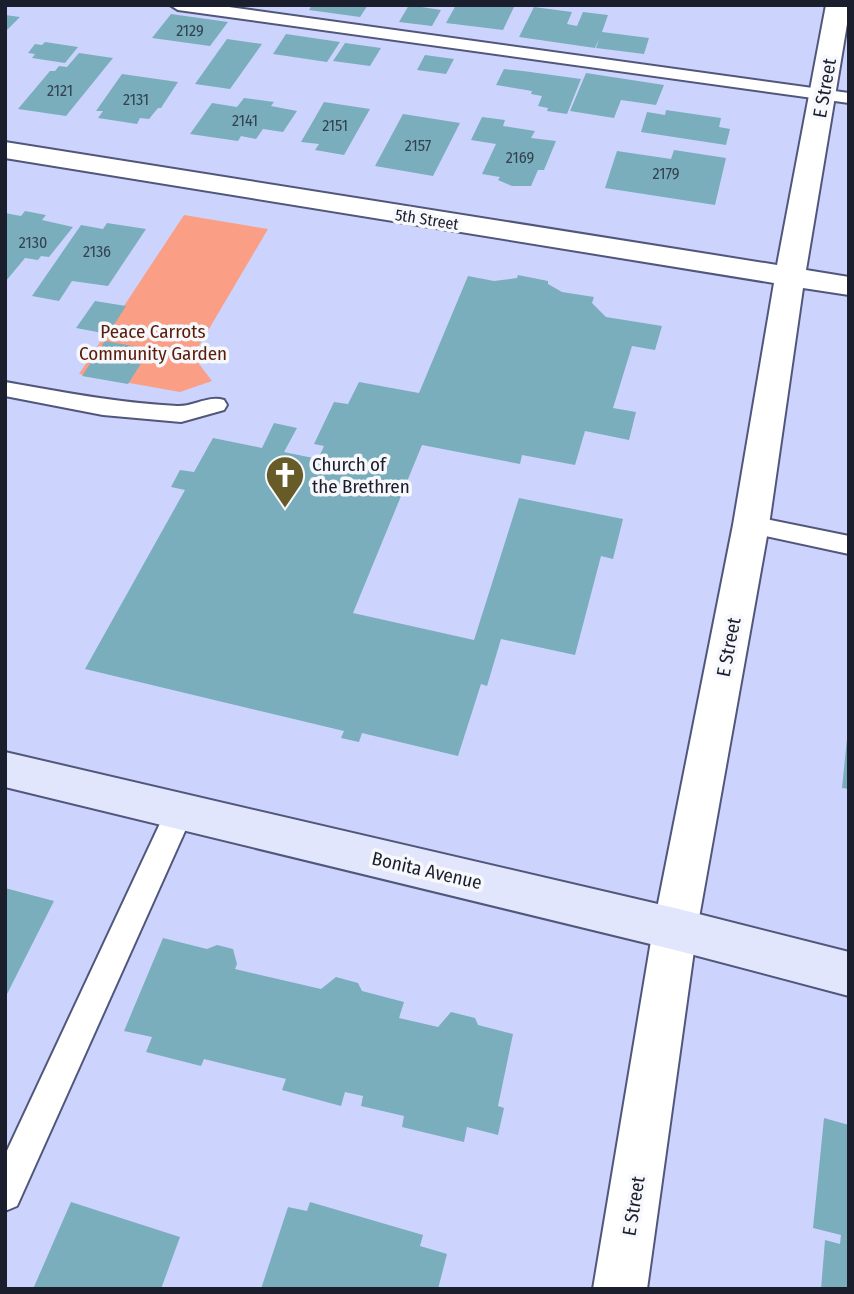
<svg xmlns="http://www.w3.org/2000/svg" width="854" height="1294" viewBox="0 0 854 1294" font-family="'Fira Sans Condensed',sans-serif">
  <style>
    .green { fill: #fa9e85 }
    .building { fill: #7aaebc }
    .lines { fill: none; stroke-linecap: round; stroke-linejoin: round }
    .service-casing { stroke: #51577b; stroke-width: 4 }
    .minor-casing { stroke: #51577b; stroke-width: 4 }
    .secondary-casing { stroke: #51577b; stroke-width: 4 }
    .service { fill: #fff; fill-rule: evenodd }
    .minor { fill: #fff; fill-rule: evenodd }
    .secondary { fill: #e2e6fd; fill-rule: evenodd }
    .labels { text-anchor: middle; stroke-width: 7; stroke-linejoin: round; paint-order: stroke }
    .number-label { font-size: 16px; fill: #334251 }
    .far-street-label { font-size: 16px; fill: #1b1e2d; stroke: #f7f8fc }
    .street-label { font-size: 19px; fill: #1b1e2d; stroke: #f7f8fc }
    .park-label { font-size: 19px; fill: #5b1b08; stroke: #f7f8fc }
    .poi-label { font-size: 19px; fill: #1b1e2d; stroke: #f7f8fc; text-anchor: start }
  </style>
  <rect width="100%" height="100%" fill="#ccd4fe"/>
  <path class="green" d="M184 215 268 229 193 356 212 381 180 392 79 374Z"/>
  <g class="building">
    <path d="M312 5H368L360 17 309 10Z"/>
    <path d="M409 5 441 10 432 26 399 22Z"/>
    <path d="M456 5H506L514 7 503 30 446 23Z"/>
    <path d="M534 7 572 12 567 24 577 26 583 12 608 15 602 32 649 38 644 54 596 48 599 39 595 48 519 37Z"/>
    <path d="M171 14 228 22 210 46 152 38Z"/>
    <path d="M5 15 20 17 5 32Z"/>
    <path d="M286 34 340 42 327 62 273 54Z"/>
    <path d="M227 39 262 44 230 89 195 84Z"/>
    <path d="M45 42 78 47 65 63 32 58 35 54 28 53 35 44 42 45Z"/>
    <path d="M345 43 381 48 370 66 333 61Z"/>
    <path d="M79 53 113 58 66 116 18 109 50 71H55L59 66 67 67Z"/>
    <path d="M425 55 454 59 446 74 417 70Z"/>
    <path d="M504 69 523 71 581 79 567 114 547 111 548 108 538 106 542 96 531 94 532 91 496 85Z"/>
    <path d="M586 73 664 85 656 105 621 100 614 118 570 111Z"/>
    <path d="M122 74 178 82 161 108H158L149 119 140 118 137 124 98 118 103 111H96Z"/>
    <path d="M244 98 274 102 271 106 297 111 283 132 263 129 256 139 241 136 238 141 190 134 212 103 237 107Z"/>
    <path d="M324 102 370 109 344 155 315 150 319 144 301 142Z"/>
    <path d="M666 110 721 118 719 127 730 129 726 145 641 132 647 112 665 115Z"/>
    <path d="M403 114 460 123 433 176 375 166Z"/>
    <path d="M482 117 505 120 503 126 535 131 531 138 556 141 544 170H538L531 186H512L498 180 500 177 482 174 496 144 471 140Z"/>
    <path d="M674 150 726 158 715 205 605 188 617 151 671 159Z"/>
    <path d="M25 211 46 215 42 220 73 227 49 257 41 256 38 260 25 258 5 282V213L21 216Z"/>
    <path d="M107 223 146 229 108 286 72 281 59 301 32 296 81 225 103 229Z"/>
    <path d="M518 275 548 281V284L562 292 594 297 592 303 606 317 662 326 655 350 632 346 613 408 636 412 629 440 585 431 575 465 522 455 520 464 422 445 353 613 474 640 519 498 623 519 613 559 601 556 575 655 501 639 487 686 481 684 458 756 362 733 359 742 341 738 344 731 85 669 185 490 171 487 180 470 194 472 213 438 262 448 274 423 297 428 284 452 318 459 324 446 314 444 334 402 348 404 359 382 419 393 468 276 494 281 517 278Z"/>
    <path d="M95 301 126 306 108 334 76 328Z"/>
    <path d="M105 341 150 349 128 384 82 376Z"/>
    <path d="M847 739H849V789L842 788Z"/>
    <path d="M5 888 54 901 5 998Z"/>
    <path d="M163 938 207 949 217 945 233 949 237 964 235 969 321 989 336 977 358 983 362 991 404 1002 399 1018 438 1027 451 1012 475 1018 478 1025 513 1034 498 1106 504 1108 498 1135 467 1127 464 1142 402 1127 404 1116 361 1106 363 1096 345 1092 341 1106 282 1090 286 1079 204 1059 201 1066 146 1052 152 1037 124 1031Z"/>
    <path d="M824 1118 849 1125V1289H821L825 1240 840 1244 841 1235 813 1228Z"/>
    <path d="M71 1202 180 1237 161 1289H33Z"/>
    <path d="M310 1202 423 1235 420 1246 447 1254 438 1289H261L288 1207 307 1211Z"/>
  </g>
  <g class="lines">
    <g class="service-casing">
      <g id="service">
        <path d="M170 5H215L849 93V103L178 10Z"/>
        <path d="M5 382C62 392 119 403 177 406 193 407 208 395 224 400L227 405 224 410 181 422 103 415 5 396Z"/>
        <path d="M751 516 849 536V554L742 531 739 525 742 519Z"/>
        <path d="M180 799 190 802 194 811 17 1206 5 1211V1155L170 802Z"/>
      </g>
    </g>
    <g class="minor-casing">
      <path id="minor" d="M826 5H849V12L806 270 849 277V295L803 288 769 525 697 929 647 1289H593L653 929 733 525 774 283 5 158V142L777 265Z"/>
    </g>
    <g class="secondary-casing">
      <path id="secondary" d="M5 752 675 908 849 952V996L675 950 5 787Z"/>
    </g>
    <use href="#service" class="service"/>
    <use href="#minor" class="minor"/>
    <use href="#secondary" class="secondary"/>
  </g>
  <defs>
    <g id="church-pin" transform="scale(2.0125)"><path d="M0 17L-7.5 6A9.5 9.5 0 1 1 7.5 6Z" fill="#675b28" stroke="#f7f8fc"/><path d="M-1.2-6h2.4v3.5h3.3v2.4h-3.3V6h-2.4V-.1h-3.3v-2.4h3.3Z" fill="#fff"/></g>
  </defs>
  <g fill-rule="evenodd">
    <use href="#church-pin" x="285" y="475"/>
  </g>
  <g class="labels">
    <g class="number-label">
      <text x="190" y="36">2129</text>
      <text x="60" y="96">2121</text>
      <text x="136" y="105">2131</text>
      <text x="245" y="126">2141</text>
      <text x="335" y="131">2151</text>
      <text x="418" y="151">2157</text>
      <text x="520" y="163">2169</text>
      <text x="666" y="179">2179</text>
      <text x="33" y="248">2130</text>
      <text x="97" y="257">2136</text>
    </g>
    <g class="far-street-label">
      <text transform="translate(427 219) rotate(9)" y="6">5th Street</text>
    </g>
    <g class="street-label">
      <text transform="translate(824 88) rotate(-80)" y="7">E Street</text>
      <text transform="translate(728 647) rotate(-79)" y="7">E Street</text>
      <text transform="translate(427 870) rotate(13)" y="7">Bonita Avenue</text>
      <text transform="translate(633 1206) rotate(-81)" y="7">E Street</text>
    </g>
    <g class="park-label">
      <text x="153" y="338">Peace Carrots<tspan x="153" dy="22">Community Garden</tspan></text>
    </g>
    <g class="poi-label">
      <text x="312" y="471">Church of<tspan x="312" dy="22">the Brethren</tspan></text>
    </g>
  </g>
  <rect width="854" height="1294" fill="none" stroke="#1b1e2d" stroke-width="14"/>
</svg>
